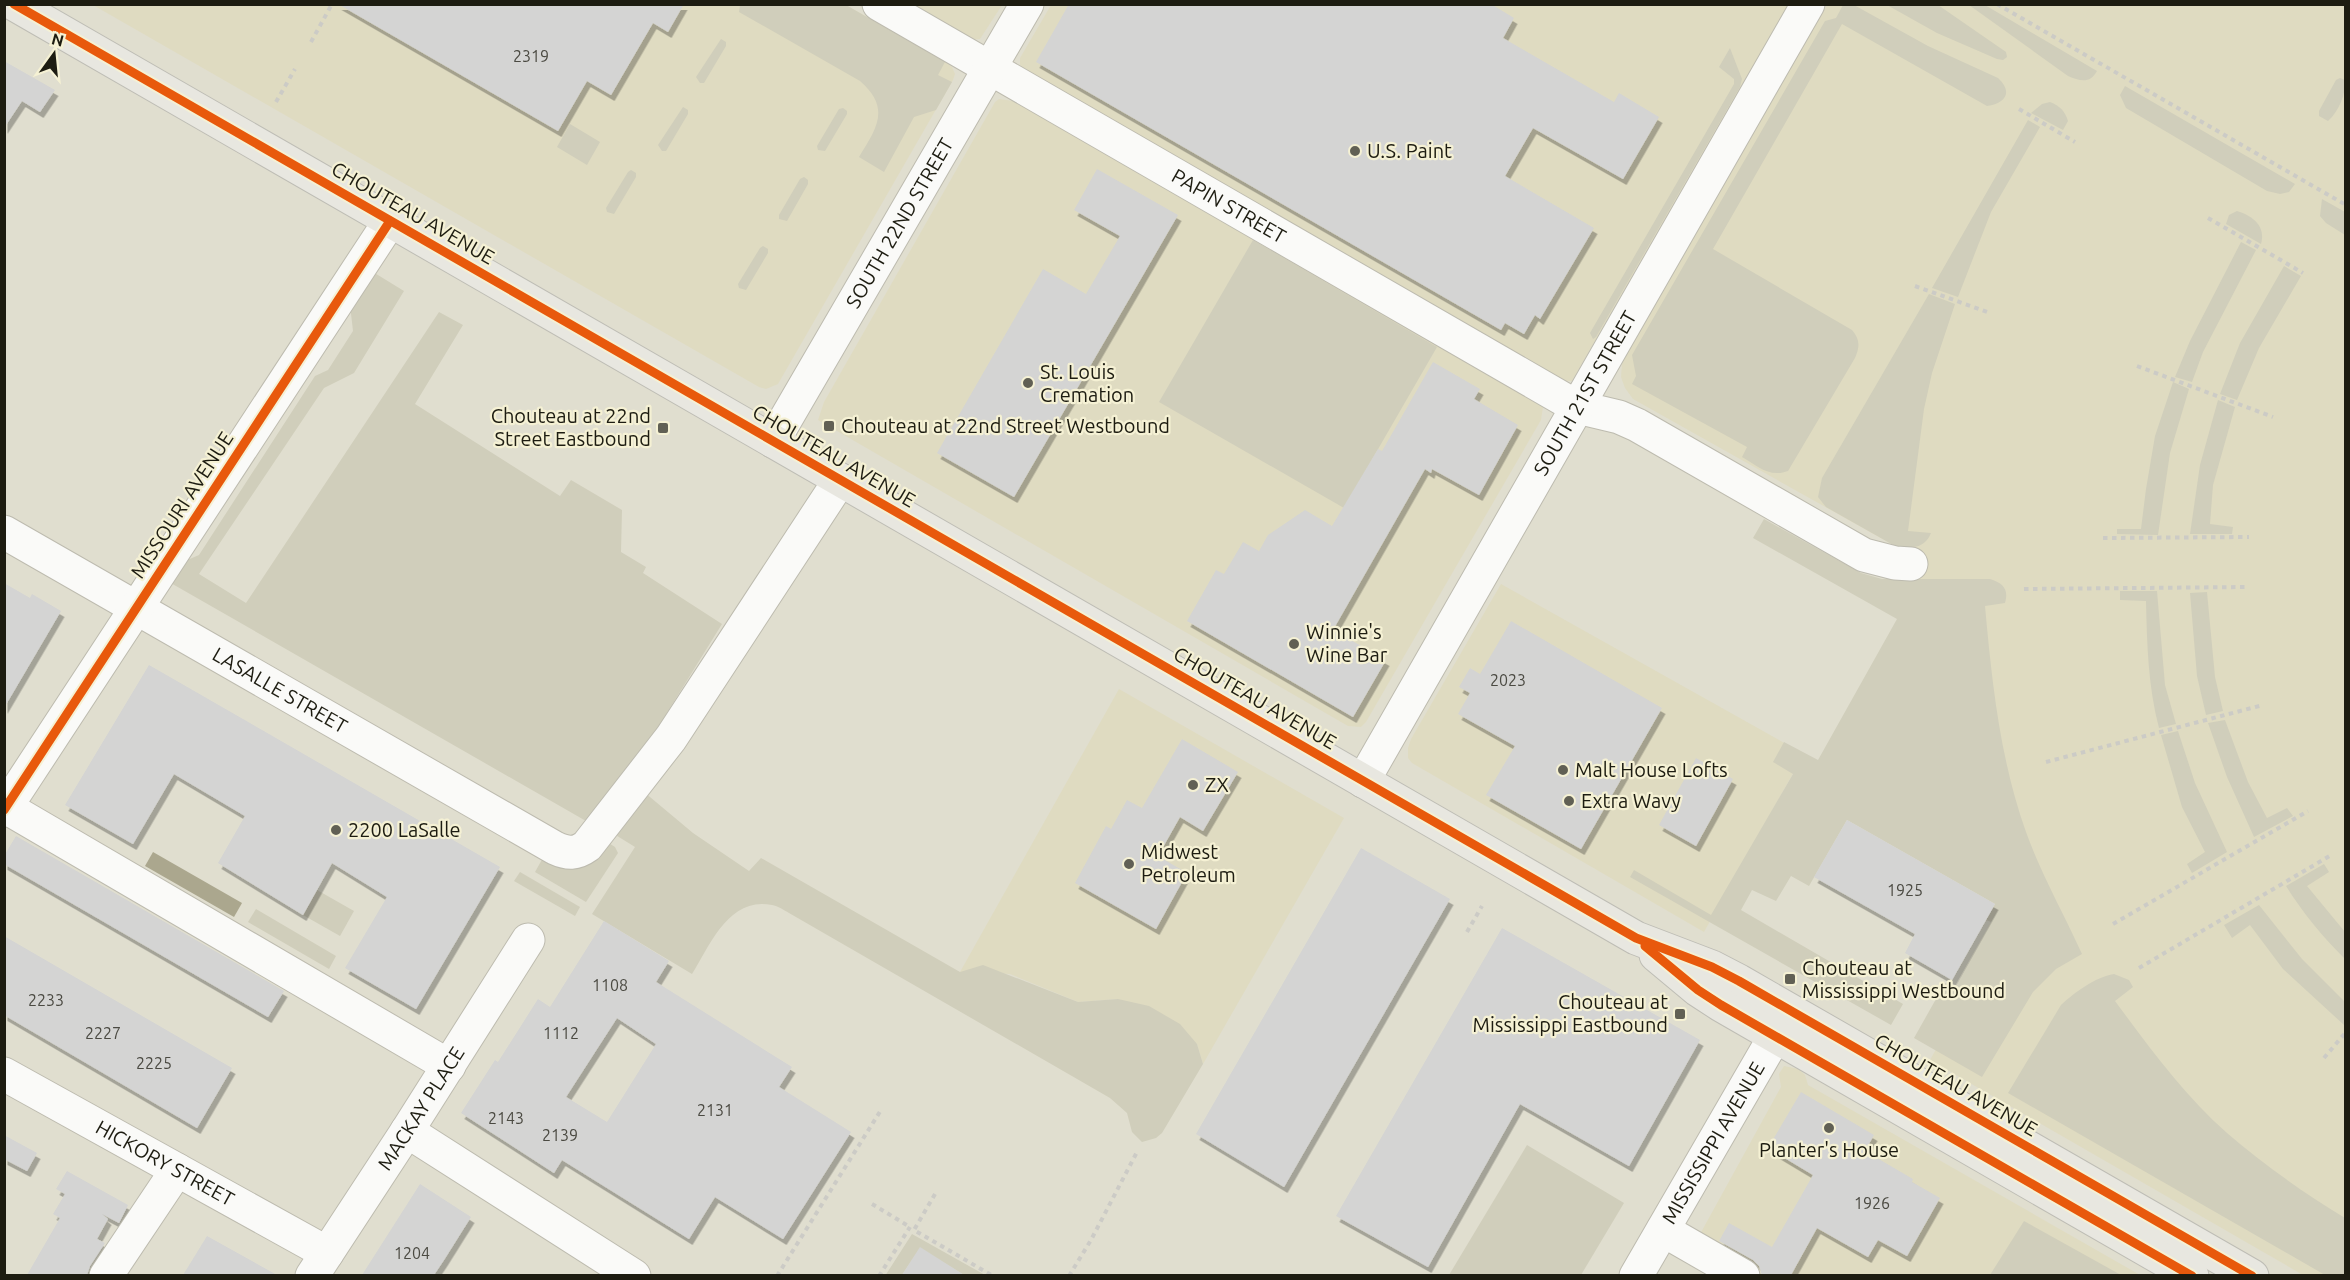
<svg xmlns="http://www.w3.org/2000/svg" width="2350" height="1280" viewBox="0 0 2350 1280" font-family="Ubuntu,sans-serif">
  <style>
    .built { fill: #dfdbc1 }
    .green { fill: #d0cebb }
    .water { fill: #aba78e }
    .building { fill: #d4d4d3; fill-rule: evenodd; filter: url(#shadow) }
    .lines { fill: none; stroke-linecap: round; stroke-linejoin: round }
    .minor-casing { stroke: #bdbbaf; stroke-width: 35 }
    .major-casing { stroke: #bebdb5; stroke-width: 35 }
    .path { stroke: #cccbc6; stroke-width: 4; stroke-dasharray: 4.5 4.5; stroke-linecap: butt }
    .minor { stroke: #fafaf8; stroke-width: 33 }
    .major { stroke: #e8e7e0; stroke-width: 33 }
    .cycleway-casing { stroke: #f5f1d4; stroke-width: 13 }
    .cycleway { stroke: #e8590c; stroke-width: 9 }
    .poi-dot { fill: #616054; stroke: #f5f1d4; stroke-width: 2 }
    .labels { text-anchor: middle; stroke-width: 4.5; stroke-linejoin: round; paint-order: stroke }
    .number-label { font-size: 16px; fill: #4b4a42 }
    .poi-label { font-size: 20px; fill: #1d1c11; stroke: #f5f1d4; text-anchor: start }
    .street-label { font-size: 20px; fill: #1d1c11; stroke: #f5f1d4 }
  </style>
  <defs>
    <filter id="shadow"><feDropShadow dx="3.5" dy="6" stdDeviation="0" flood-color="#0004"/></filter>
  </defs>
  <rect width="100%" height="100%" fill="#e0decf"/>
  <g class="built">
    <path d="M93 5H846L943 60 952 67 955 74 953 80 778 384 766 389 759 387Z"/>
    <path d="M907 5H1002L980 39 968 40Z"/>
    <path d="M1051 5H1788L1572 381H1565L1026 72 1020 65V58Z"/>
    <path d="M1827 5H2345V1275H2303L1930 1060 2018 902 1899 621 1902 550 1633 399 1625 388 1621 377 1622 364 1627 352Z"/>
    <path d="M999 99 1013 101 1543 407 1541 420 1366 722 1361 727 1348 726 818 420 824 402 995 102Z"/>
    <path d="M1501 584 1804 754 1704 932 1412 763 1408 758V748L1411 739Z"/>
    <path d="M1119 689 1344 818 1203 1064 1197 1044 1118 999 1078 1002 1010 974 960 972Z"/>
    <path d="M1784 1066 1799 1069 1805 1075 1808 1085 2140 1275H1767L1699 1236 1781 1087 1779 1074Z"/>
  </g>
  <g class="green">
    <path d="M740 5H846L945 62 938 75 952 82 936 110 914 117 884 172 859 157C877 128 891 108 860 81L739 12Z"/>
    <path d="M1843 5H1854L1928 46 1998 78C2013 92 2006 103 1987 106L1842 24 1713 249 1852 330C1860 339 1860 347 1855 358L1788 471C1769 478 1758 466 1742 457L1747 447 1632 384 1636 376 1632 355 1825 21 1836 18Z"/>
    <path d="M1887 5H1938L2006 52 2007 57 2003 60 1997 59 1937 33Z"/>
    <path d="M1969 5H1985L2097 71C2090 84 2080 81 2068 76Z"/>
    <path d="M721 39 726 42V46L704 83H700L696 77Z"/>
    <path d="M1730 48 1742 79 1740 87 1596 337 1593 339 1590 333 1734 84V79L1719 67Z"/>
    <path d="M2340 78 2345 80C2346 94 2339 111 2328 121L2319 116V111L2336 80Z"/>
    <path d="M2125 86 2295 184 2289 192 2280 194 2267 191 2126 108 2120 95Z"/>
    <path d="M2050 102C2060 106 2065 111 2068 121L2063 130 2031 113 2042 104Z"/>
    <path d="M683 107 688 110V114L666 151H662L658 145Z"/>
    <path d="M843 108 847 111V114L825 151 818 150 817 146 839 109Z"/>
    <path d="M2028 120 2040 127 1991 212 1958 297 1932 288Z"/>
    <path d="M570 124 600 142 587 165 557 147Z"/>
    <path d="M631 170 636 173V177L614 214 607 212 606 208 628 172Z"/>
    <path d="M804 177 808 180V184L787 221 779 219V215L800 179Z"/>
    <path d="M2322 199 2345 212V235L2326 223 2320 216Z"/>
    <path d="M2237 211C2253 216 2266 226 2261 244L2226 224 2229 215Z"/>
    <path d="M1253 240 1437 347 1344 508 1159 402Z"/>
    <path d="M2241 242 2256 250 2203 352 2192 382 2175 377 2190 341Z"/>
    <path d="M763 246 768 249V253L746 290 739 288 738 284 760 248Z"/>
    <path d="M2284 266 2301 276 2259 348 2237 400 2220 394 2240 343Z"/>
    <path d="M373 272 404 291 354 373 324 388 199 574 246 603 439 312 463 325 415 404 560 496 571 480 622 510 621 552 646 567 643 573 722 624 642 753 586 821 169 582 185 561 199 555 315 376 328 370 353 331 350 305Z"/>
    <path d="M1929 294 1955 304 1932 373 1924 409 1908 531 1931 533C1925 549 1909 549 1895 546L1826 507 1818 497 1822 478Z"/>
    <path d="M2173 382 2189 389 2170 453 2158 535 2117 534V529H2141L2146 489 2155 436Z"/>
    <path d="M2218 400 2235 407 2213 485 2210 524 2233 527 2232 534H2190L2200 465Z"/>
    <path d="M1764 519 1861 573 1882 579H1990C2003 583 2009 589 2005 603L1985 606C1992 683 2000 759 2026 832 2041 874 2064 914 2082 954L2056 969 2033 992 1982 1077 1914 1038 1945 983 1955 987 1991 922 1986 920 1995 904 1847 820 1809 886 1791 876 1776 901 1752 890 1741 910 1903 1004 1891 1025 1630 877 1634 870 1711 915 1793 774 1773 762 1784 742 1818 760 1897 619 1753 538Z"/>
    <path d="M2120 591H2157L2165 685 2176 724 2159 728C2148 686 2147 644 2146 601L2120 600Z"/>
    <path d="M2207 592 2215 677 2223 711 2206 715 2197 676 2190 593Z"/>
    <path d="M2225 720 2248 782 2267 818 2287 808 2293 816 2254 837 2227 777 2208 723Z"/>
    <path d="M2178 731 2195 783 2227 852 2192 873 2187 864 2205 852 2182 807 2161 735Z"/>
    <path d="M644 792 693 833 749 871 761 858 960 972 983 965 1078 1002 1118 999 1149 1006 1180 1024 1197 1044 1203 1064 1162 1133 1156 1138 1142 1142 1132 1132 1127 1113 1110 1098 789 913C784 910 778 906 772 905 729 896 710 945 692 974L592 914 635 847 614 834Z"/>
    <path d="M607 842 615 847 618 853 586 902 535 872 544 856Z"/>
    <path d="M2324 864 2329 872 2307 886 2345 932V959C2322 936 2303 913 2286 886Z"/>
    <path d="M520 872 580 907 575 916 514 881Z"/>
    <path d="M317 890 354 911 340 936 303 915Z"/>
    <path d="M2259 905 2302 959 2345 1002 2344 1025 2283 969 2250 925 2232 938 2224 925Z"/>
    <path d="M256 909 336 956 329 969 248 922Z"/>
    <path d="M2114 974 2129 980 2133 987 2115 1001C2149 1047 2184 1095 2227 1133 2264 1165 2304 1193 2345 1218V1275H2325L2008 1093 2061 1005C2074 993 2095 977 2114 974Z"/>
    <path d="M1527 1145 1624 1203 1581 1275H1449Z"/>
    <path d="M2024 1221 2121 1275H1990Z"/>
    <path d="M912 1234 985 1275H964L920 1248 902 1275 885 1276Z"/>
  </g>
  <path class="water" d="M153 852 242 903 234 917 145 866Z"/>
  <g class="building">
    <path d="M338 4H684L668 32 653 23 611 95 587 81 558 131Z"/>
    <path d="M1069 4H1491L1514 18 1503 38 1614 102 1619 93 1659 117 1623 179 1533 128 1505 176 1594 228 1540 319 1535 315 1524 334 1505 323 1501 330 1036 62Z"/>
    <path d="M4 61 55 90 40 112 22 101 4 128Z"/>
    <path d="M1097 169 1178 215 1014 497 937 453 1043 269 1086 294 1120 236 1074 210Z"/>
    <path d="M1433 362 1480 389 1474 399 1518 425 1479 495 1432 469 1431 473 1425 469 1333 630 1386 660 1353 717 1187 621 1216 570 1224 574 1243 542 1259 551 1268 535 1305 510 1332 526 1378 449 1382 451Z"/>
    <path d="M4 583 30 598 32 594 61 611 4 708Z"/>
    <path d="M1511 621 1662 708 1581 849 1486 795 1515 746 1458 714 1470 693 1459 687 1470 668 1480 674Z"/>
    <path d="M149 665 500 867 416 1009 345 968 387 897 332 863 303 915 218 863 245 816 174 774 133 844 65 805Z"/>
    <path d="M1182 739 1238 772 1203 831 1180 817 1158 856 1187 873 1156 929 1075 883 1106 826 1111 829 1127 800 1142 808Z"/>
    <path d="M1696 758 1733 779 1696 846 1659 825Z"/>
    <path d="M1847 820 1995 904 1952 980 1905 953 1915 934 1814 877Z"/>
    <path d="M16 836 284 991 268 1017 4 864V856Z"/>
    <path d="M1361 848 1450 899 1284 1187 1196 1134Z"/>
    <path d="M604 921 669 961 656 982 792 1067 779 1087 851 1132 783 1239 715 1197 689 1239 562 1160 554 1173 461 1113 495 1060 498 1062 538 999 550 1007ZM617 1018 656 1044 607 1122 566 1097Z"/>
    <path d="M1502 928 1700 1040 1629 1166 1520 1104 1428 1267 1336 1216Z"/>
    <path d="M4 936 232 1068 197 1128 4 1015Z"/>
    <path d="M1801 1092 1874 1135 1865 1151 1913 1179 1912 1182 1940 1198 1907 1256 1878 1240 1868 1257 1817 1228 1791 1275H1762L1759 1266 1753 1260 1719 1241 1729 1223 1772 1247 1813 1175 1768 1148Z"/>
    <path d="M4 1135 37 1153 27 1171 4 1159Z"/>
    <path d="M67 1171 128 1205 119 1223 102 1214 108 1219 97 1239 105 1243 90 1266 87 1275H27L60 1218 53 1214 65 1194 56 1189Z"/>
    <path d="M420 1184 471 1217 444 1260 434 1275H362Z"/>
    <path d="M207 1236 277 1275H183Z"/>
    <path d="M920 1247 964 1275H902Z"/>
  </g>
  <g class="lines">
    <g class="minor-casing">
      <g id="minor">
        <path id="s1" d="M879 4 1577 407 1619 417 1637 425 1864 555 1895 563 1911 564"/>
        <path id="s2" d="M773 441 1027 4"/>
        <path id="s3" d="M4 532 555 848C568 854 576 854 587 846L671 738 840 480"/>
        <path id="s4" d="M1363 781 1808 4"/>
        <path d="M4 806 449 1066"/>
        <path d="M4 810 390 221"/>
        <path id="s5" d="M4 1074 327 1253"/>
        <path d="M407 1131 634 1276"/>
        <path d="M1663 1230 1743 1276"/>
        <path d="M106 1276 177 1170"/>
        <path id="s6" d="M312 1276 407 1131 528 940"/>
        <path id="s7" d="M1636 1276 1789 1012"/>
      </g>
    </g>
    <g class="major-casing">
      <g id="major">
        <path d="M14 4 1636 938 1712 967 1739 981 2252 1276"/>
        <path d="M1656 955 1698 990 1721 1005 2192 1276"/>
      </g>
    </g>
    <g class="path">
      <path d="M1997 4 2346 205"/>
      <path d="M311 42 332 4"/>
      <path d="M276 102 295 69"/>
      <path d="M2019 109 2075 142"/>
      <path d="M2208 218 2303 273"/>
      <path d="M1915 286 1990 313"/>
      <path d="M2137 366 2273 417"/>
      <path d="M2103 538 2249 537"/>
      <path d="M2024 589 2249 587"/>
      <path d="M2046 762 2263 705"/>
      <path d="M2113 924 2308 811"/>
      <path d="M1467 932 1482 906"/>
      <path d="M2139 968 2333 854"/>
      <path d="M2324 1058 2346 1032"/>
      <path d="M935 1194 914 1230 993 1276"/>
      <path d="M872 1204 910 1227"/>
      <path d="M777 1276 881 1110"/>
      <path d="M879 1276 910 1227"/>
      <path d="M1069 1276 1091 1240 1137 1152"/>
    </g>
    <use href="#minor" class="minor"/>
    <use href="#major" class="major"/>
    <g class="cycleway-casing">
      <g id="cycleway">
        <path d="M14 4 1636 938 1712 967 1739 981 2252 1276"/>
        <path d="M4 810 390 221"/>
        <path d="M1645 946 1698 990 1721 1005 2192 1276"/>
      </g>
    </g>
    <use href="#cycleway" class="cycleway"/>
  </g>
  <g class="poi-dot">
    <circle cx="1355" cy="151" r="6"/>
    <circle cx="1028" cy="383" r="6"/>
    <rect x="823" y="420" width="12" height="12" rx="3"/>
    <rect x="657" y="422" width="12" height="12" rx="3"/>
    <circle cx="1294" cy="644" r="6"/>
    <circle cx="1563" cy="770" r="6"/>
    <circle cx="1193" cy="785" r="6"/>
    <circle cx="1569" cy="801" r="6"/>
    <circle cx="336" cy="830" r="6"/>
    <circle cx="1129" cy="864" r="6"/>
    <rect x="1784" y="973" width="12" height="12" rx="3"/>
    <rect x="1674" y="1008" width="12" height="12" rx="3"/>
    <circle cx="1829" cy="1128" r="6"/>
  </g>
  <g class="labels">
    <g class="number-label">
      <text x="531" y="62">2319</text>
      <text x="1508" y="686">2023</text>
      <text x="1905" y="896">1925</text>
      <text x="610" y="991">1108</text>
      <text x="46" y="1006">2233</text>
      <text x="103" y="1039">2227</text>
      <text x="561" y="1039">1112</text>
      <text x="154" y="1069">2225</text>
      <text x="715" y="1116">2131</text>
      <text x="506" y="1124">2143</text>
      <text x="560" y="1141">2139</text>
      <text x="1872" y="1209">1926</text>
      <text x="412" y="1259">1204</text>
    </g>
    <g class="poi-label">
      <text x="1367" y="158">U.S. Paint</text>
      <text x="1040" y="379">St. Louis<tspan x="1040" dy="23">Cremation</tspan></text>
      <text x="651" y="423" text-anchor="end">Chouteau at 22nd<tspan x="651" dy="23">Street Eastbound</tspan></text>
      <text x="841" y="433">Chouteau at 22nd Street Westbound</text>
      <text x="1306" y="639">Winnie's<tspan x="1306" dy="23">Wine Bar</tspan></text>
      <text x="1575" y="777">Malt House Lofts</text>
      <text x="1205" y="792">ZX</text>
      <text x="1581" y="808">Extra Wavy</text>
      <text x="348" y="837">2200 LaSalle</text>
      <text x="1141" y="859">Midwest<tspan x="1141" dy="23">Petroleum</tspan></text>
      <text x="1802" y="975">Chouteau at<tspan x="1802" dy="23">Mississippi Westbound</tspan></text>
      <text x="1668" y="1009" text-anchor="end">Chouteau at<tspan x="1668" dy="23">Mississippi Eastbound</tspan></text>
      <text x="1829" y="1157" text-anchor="middle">Planter's House</text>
    </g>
    <g class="street-label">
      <text dy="7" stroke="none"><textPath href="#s1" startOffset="404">PAPIN STREET</textPath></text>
      <text transform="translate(413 213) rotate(30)" y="7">CHOUTEAU AVENUE</text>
      <text dy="7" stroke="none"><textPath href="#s2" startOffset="252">SOUTH 22ND STREET</textPath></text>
      <text dy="7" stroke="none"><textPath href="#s4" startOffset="447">SOUTH 21ST STREET</textPath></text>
      <text transform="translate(834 456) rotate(30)" y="7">CHOUTEAU AVENUE</text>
      <text transform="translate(182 505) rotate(-57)" y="7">MISSOURI AVENUE</text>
      <text dy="7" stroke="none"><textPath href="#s3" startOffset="318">LASALLE STREET</textPath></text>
      <text transform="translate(1255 698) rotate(30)" y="7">CHOUTEAU AVENUE</text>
      <text transform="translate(1956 1085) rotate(30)" y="7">CHOUTEAU AVENUE</text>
      <text dy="7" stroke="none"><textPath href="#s6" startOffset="200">MACKAY PLACE</textPath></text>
      <text dy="7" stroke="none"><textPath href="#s7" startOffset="154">MISSISSIPPI AVENUE</textPath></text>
      <text dy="7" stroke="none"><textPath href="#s5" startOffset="184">HICKORY STREET</textPath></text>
    </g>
  </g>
  <rect width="2350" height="1280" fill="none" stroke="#1d1c11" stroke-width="12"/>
  <g transform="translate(54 54) rotate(15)" stroke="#f5f1d4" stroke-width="4.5" paint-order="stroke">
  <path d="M0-4.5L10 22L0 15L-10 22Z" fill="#1d1c11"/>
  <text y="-9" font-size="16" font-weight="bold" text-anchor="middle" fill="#1d1c11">N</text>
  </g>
</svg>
